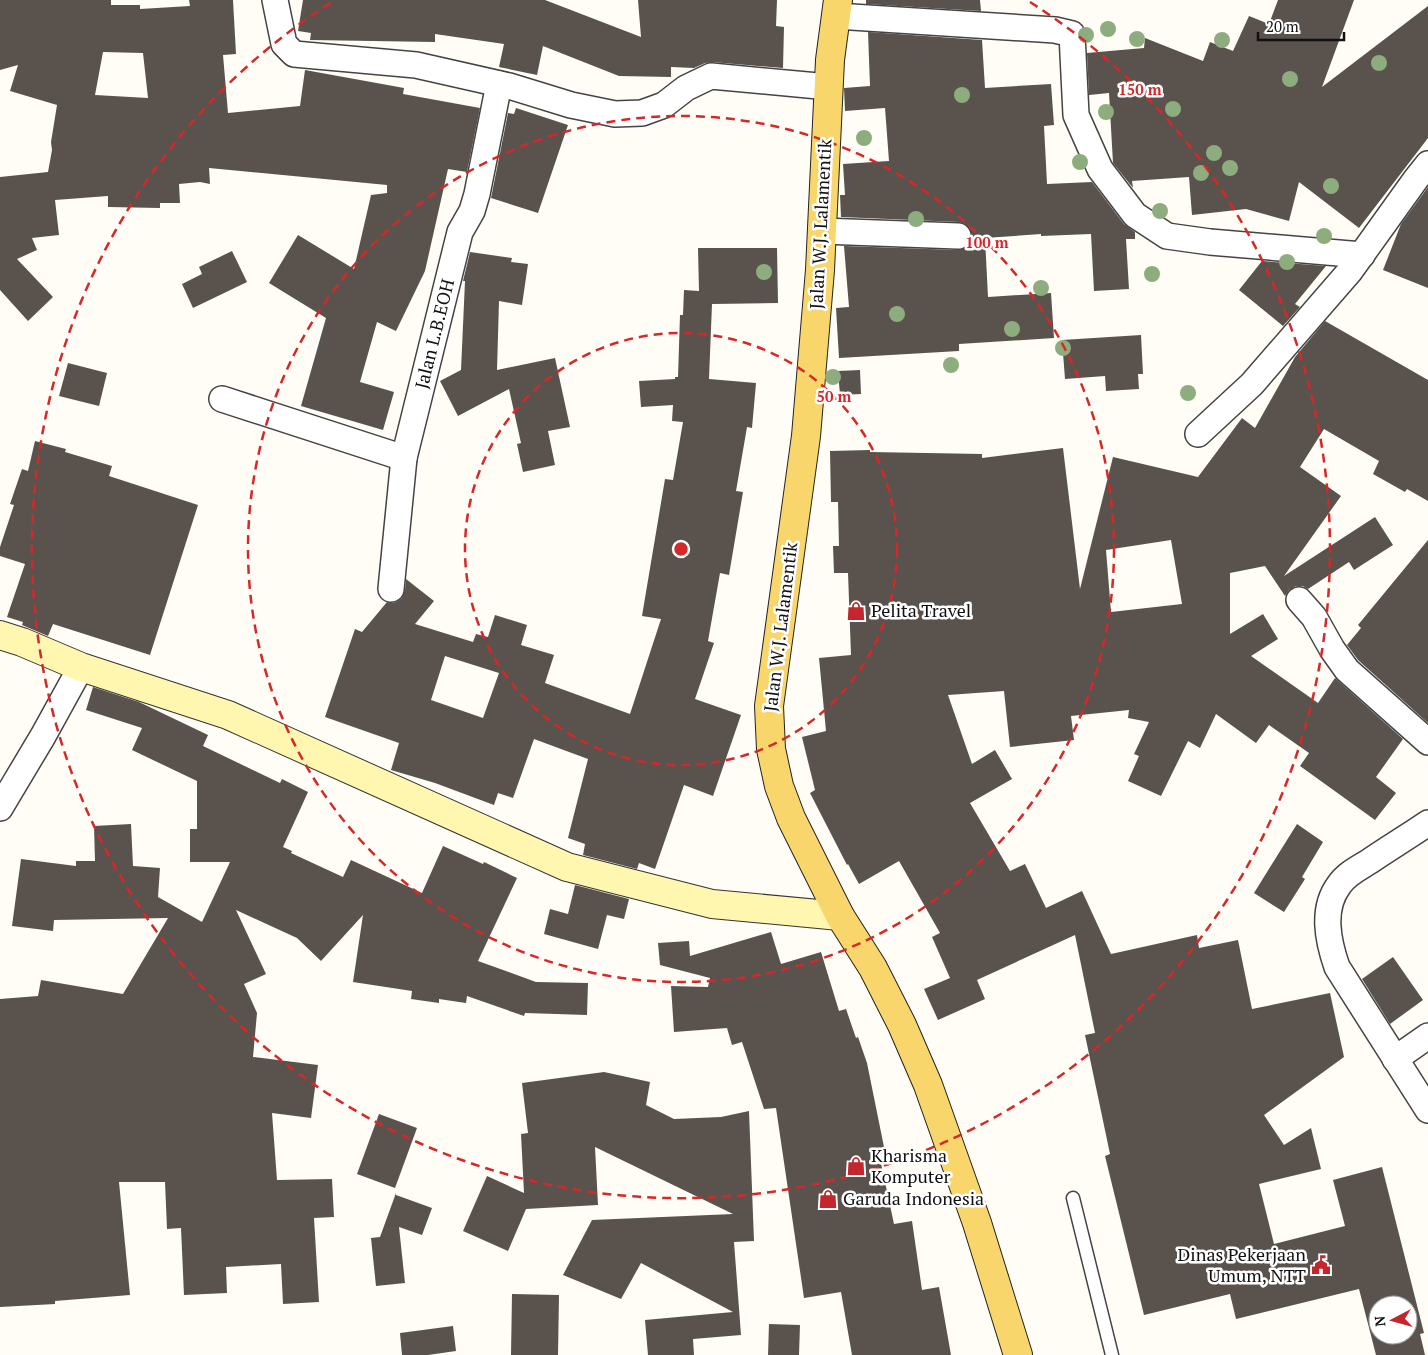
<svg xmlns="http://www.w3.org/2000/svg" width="1428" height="1355" viewBox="0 0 1428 1355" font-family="'PT Serif',serif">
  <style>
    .building { fill: #5a524d; fill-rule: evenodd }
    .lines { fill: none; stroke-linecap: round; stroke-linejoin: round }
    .lane-casing { stroke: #444; stroke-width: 15 }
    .street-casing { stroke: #444; stroke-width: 28 }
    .secondary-casing { stroke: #333; stroke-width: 30 }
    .primary-casing { stroke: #222; stroke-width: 30 }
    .lane { stroke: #fff; stroke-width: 12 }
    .street { stroke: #fff; stroke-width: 25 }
    .secondary { stroke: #fff6b0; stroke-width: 28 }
    .primary { stroke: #f9d66b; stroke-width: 28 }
    .tree { fill: #8dad7f }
    .ring { fill: none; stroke: #d62828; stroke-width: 2.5; stroke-dasharray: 9 6 }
    .labels { text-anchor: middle; stroke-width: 5; stroke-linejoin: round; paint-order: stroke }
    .street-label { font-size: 18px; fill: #111; stroke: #fff }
    .poi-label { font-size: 18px; fill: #111; stroke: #fff; text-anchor: start }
    .centre { fill: #d62828; stroke: #fff; stroke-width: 2.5 }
    .ring-label { font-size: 15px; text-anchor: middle; font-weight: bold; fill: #d62828; stroke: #fff; stroke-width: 5; stroke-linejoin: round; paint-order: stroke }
  </style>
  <rect width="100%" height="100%" fill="#fffdf5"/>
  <g class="building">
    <path d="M0 0H111V5H140V9L190 6 189 0H233L236 54 223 55 228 113 300 106 305 70 404 88 403 94 480 108 467 172 448 169 425 271 396 331 377 322 360 382 394 392 383 430 301 406 326 318 269 283 298 235 354 269 371 195 387 193V185L209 168 210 184 200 182 179 184 180 203H160V208L108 207V196L55 200 59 235 32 238 37 250 17 259 53 297 28 321 0 290V177L48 172 52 150 51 142 57 105 10 91 18 65 0 70ZM103 52 143 53 148 98 95 95Z"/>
    <path d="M303 0H545L641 37 638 0H777L776 26 784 27 783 68 712 62 705 63 694 68 671 67V77L619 76 543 46 537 75 499 67 504 44 435 34V42L310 40 311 33 298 31Z"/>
    <path d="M866 0H980L981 11 866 4Z"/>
    <path d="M1278 0H1354L1322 87 1428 6V138L1359 228 1299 182 1289 221 1246 209 1192 215 1189 177 1132 181 1133 188 1113 163 1109 93 1089 95 1087 53 1144 48 1145 38 1203 61 1210 42 1233 51 1249 16 1269 24Z"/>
    <path d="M868 32 982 40 985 88 1051 84 1054 125 1044 126 1047 184 1092 182 1124 224 1135 232V239H1126L1129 289 1094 291 1091 234 1041 236V234L985 238 988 297 1051 293 1054 338 959 344V351L839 358 836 308 849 307 844 246 957 250 965 248 970 243 972 237 970 229 965 224 959 222 841 217 840 195H845L843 164 889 161 885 108 845 111 844 88 870 86Z"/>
    <path d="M516 108 568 125 538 213 491 198 508 113 514 114Z"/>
    <path d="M1428 187V288L1383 270 1401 224Z"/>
    <path d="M698 248H777L778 303 712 304 709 379 756 383 752 428 747 427 736 491 743 492 729 575 720 573 708 641 714 643 695 699 741 715 713 796 684 785 655 869 639 863 637 869 583 855 585 844 568 838 588 759 534 739 513 798 498 793 494 805 435 783 391 770 399 743 325 717 355 629 362 632 387 602 390 603 396 602 402 598 405 590 406 579 434 601 415 624 473 642 476 634 488 637 495 615 527 625 521 645 554 655 545 683 630 714 661 619 642 616 665 479 673 480 683 422 672 421 673 405 641 407 639 381 675 379V377H678L680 315H683L684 290 699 291ZM445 656 499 673 483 718 431 700Z"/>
    <path d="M232 251 247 282 193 308 182 284 202 274 199 267Z"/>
    <path d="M470 252 512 258 511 262 528 264 522 305 499 301 497 370 555 358 570 427 548 431 555 465 523 472 517 444 521 443 509 389 458 416 440 381 461 370 465 281H463Z"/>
    <path d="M1262 261 1326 266 1295 304 1300 307 1283 326 1239 290Z"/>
    <path d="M1325 321 1428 380V501L1407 489 1405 492 1373 474 1379 461 1324 429 1300 467 1341 496 1284 576 1375 517 1393 545 1354 570 1349 562 1308 589 1303 586H1296L1289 590 1285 596 1265 566 1230 573V634L1263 614 1278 639 1251 656 1318 703 1335 678 1403 739 1376 777 1396 793 1375 820 1300 766 1309 753 1269 725 1256 743 1216 714 1200 748 1188 741 1161 796 1128 781 1139 756 1134 754 1149 722 1128 718 1129 710 1071 716 1074 740 1010 747 1004 691 948 695 972 764 995 750 1012 779 970 803 1010 871 1025 864 1046 908 1082 891 1111 954 1197 935 1199 948 1238 940 1252 1009 1330 993 1344 1057 1264 1115 1284 1145 1311 1128 1321 1169 1259 1184 1274 1244 1345 1226 1333 1180 1382 1167 1424 1333 1420 1334 1425 1355H1376L1359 1289 1236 1319 1230 1294 1144 1315 1105 1156 1110 1154 1085 1035 1095 1033 1075 935 977 980 985 999 938 1020 924 989 950 978 932 937 940 933 899 861 859 884 848 864 847 865 810 793 815 790 802 737 826 731 819 658 851 655 848 573H834L833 546H839L838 502H831L830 451 870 450V452L982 454V458L1063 448 1080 589 1113 457 1198 477 1242 418 1255 428 1295 357ZM1171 540 1182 604 1111 612 1106 550ZM1378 1305H1408V1335H1378Z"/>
    <path d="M1141 335 1143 374H1138L1139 389 1106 391 1105 376 1065 379 1062 340Z"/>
    <path d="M68 363 107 373 99 406 59 396Z"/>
    <path d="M860 370 861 394 840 395 838 371Z"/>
    <path d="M35 441 66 449 65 452 112 466 109 476 198 505 150 655 53 624 48 636 22 625 23 622 7 617 25 564 0 556V547L14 505 10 504 22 469 28 471Z"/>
    <path d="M1428 540V723L1358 660 1347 645 1361 628 1358 625Z"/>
    <path d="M93 687 139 702 208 735 203 746 280 783 282 779 308 792 283 847 292 851 291 853 343 877 351 860 422 893 443 846 483 864 484 862 517 878 478 961 536 982 588 983 587 1015 525 1013 524 1016 467 996 466 1003 439 999V1003L411 999 412 991 353 982 363 915 321 961 297 938 236 910 266 974 244 984 257 1013 253 1057 318 1065 311 1118 272 1113 277 1180 332 1179 334 1217 314 1218 319 1302 283 1304 281 1264 226 1267 227 1293 184 1295 181 1228 167 1229 165 1182H119L130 1295 55 1301V1304L0 1307V999L38 996 41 980 123 994 168 918 54 920 53 931 12 926 21 859 76 866V861H95L94 826 131 824 133 866 160 868 158 897 202 922 230 862H190V829H197V781L132 750 142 728 86 710Z"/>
    <path d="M1297 824 1323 842 1302 877 1305 879 1284 912 1254 893Z"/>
    <path d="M575 885 629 899 624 919 607 915 598 949 544 934 550 909 568 914Z"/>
    <path d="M771 932 781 964 821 952 839 1011 846 1009 856 1038 858 1037 867 1063 885 1152 879 1154 894 1224 912 1221 922 1290 939 1287 951 1355H852L841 1292 804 1298 776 1108 764 1109 742 1042 732 1045 727 1028 674 1032 671 986 708 987 710 978 660 965 658 943 689 941 690 956Z"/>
    <path d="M1393 957 1423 1000 1390 1024 1362 979Z"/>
    <path d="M604 1072 650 1082 646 1105 674 1119 721 1117 749 1111 754 1241 734 1242 741 1335 693 1339 694 1355H648L645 1320 733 1312 641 1263 621 1299 563 1275 592 1220 733 1214 595 1147 598 1205 526 1209 508 1251 463 1231 487 1176 524 1193 521 1134 528 1133 522 1083Z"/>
    <path d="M379 1114 417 1128 395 1188 357 1174Z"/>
    <path d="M396 1193V1195L432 1208 422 1235 399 1227 405 1283 376 1286 371 1238 380 1237Z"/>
    <path d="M512 1294 559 1295 558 1355H511Z"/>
    <path d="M769 1324 800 1325 799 1355H768Z"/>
    <path d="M453 1326 456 1351 428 1355H402L400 1333Z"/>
  </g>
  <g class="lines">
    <g class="lane-casing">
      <path id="lane" d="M1073 1198 1112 1355"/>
    </g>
    <g class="street-casing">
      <g id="street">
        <path d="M275 0 284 44 294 54 416 65 509 86 571 105 615 114 642 113 664 105 686 88 711 76 829 87"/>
        <path d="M836 16 1055 30 1072 34 1076 115 1100 169 1135 215 1167 236 1210 242 1362 255"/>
        <path d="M822 231 958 236"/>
        <path d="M222 399 404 458"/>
        <path d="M1198 434 1252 384 1350 271 1416 179 1428 164"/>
        <path d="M391 589 404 458 460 232 472 211 477 194 499 84"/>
        <path d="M1299 600 1314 617 1332 649 1347 670 1428 742"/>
        <path d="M0 808 43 736 81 667"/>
        <path d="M1428 823C1409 836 1389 848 1370 861 1359 868 1346 874 1339 885 1321 909 1328 941 1337 967L1428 1110"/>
        <path d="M1395 1059 1428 1036"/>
      </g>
    </g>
    <g class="secondary-casing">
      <path id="secondary" d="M0 635 22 642 81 667 228 715 567 867 712 904 840 916"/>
    </g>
    <g class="primary-casing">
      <path id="primary" d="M838 0 830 60 820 270 806 436 769 706 771 749 779 786 791 818 840 916 873 968 902 1025 928 1085 977 1223 1018 1355"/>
    </g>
    <use href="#lane" class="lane"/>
    <use href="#street" class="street"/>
    <use href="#secondary" class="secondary"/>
    <use href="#primary" class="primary"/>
  </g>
  <g class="tree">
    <circle cx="1108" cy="29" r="8"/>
    <circle cx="1086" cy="35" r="8"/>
    <circle cx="1137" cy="39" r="8"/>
    <circle cx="1222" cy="40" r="8"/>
    <circle cx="1379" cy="63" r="8"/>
    <circle cx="1290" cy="79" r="8"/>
    <circle cx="962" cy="95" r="8"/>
    <circle cx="1173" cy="109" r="8"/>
    <circle cx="1106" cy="112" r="8"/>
    <circle cx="864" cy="138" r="8"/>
    <circle cx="1214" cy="153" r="8"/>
    <circle cx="1080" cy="162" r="8"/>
    <circle cx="1230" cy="168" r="8"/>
    <circle cx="1201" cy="173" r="8"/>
    <circle cx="1331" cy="186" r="8"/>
    <circle cx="1160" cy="211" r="8"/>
    <circle cx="916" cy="219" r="8"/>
    <circle cx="1324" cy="236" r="8"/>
    <circle cx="1287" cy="262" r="8"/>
    <circle cx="764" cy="272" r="8"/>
    <circle cx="1152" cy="274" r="8"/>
    <circle cx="1041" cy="288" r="8"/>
    <circle cx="897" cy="314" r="8"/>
    <circle cx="1012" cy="329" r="8"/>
    <circle cx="1063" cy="348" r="8"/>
    <circle cx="951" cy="365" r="8"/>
    <circle cx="833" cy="377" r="8"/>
    <circle cx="1188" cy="393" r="8"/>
  </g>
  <g class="ring">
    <circle cx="681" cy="549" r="216"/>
    <circle cx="681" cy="549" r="433"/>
    <path d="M1030 2A649 649 0 1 1 332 2"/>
  </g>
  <defs>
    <g id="shop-bare" transform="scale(1.5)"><path d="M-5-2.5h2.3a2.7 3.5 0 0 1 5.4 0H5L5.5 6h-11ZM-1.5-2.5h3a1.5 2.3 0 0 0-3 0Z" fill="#c4262e" stroke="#fff" stroke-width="2.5" paint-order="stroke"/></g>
    <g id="civic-bare" transform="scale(1.5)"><path d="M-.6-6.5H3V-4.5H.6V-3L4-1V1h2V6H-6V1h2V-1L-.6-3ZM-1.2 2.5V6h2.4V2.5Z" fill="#c4262e" stroke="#fff" stroke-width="2.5" paint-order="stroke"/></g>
  </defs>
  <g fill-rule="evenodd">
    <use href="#shop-bare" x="856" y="611"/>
    <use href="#shop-bare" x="856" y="1166"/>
    <use href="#shop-bare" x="828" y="1199"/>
    <use href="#civic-bare" x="1321" y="1265"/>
  </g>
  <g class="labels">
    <g class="street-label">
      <text transform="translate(821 224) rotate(-87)" y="6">Jalan W.J. Lalamentik</text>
      <text transform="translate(435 334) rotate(-76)" y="6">Jalan L.B.EOH</text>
      <text transform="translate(781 627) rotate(-83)" y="6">Jalan W.J. Lalamentik</text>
    </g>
    <g class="poi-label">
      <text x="871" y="617">Pelita Travel</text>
      <text x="871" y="1162">Kharisma<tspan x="871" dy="21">Komputer</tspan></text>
      <text x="843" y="1205">Garuda Indonesia</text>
      <text x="1306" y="1261" text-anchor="end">Dinas Pekerjaan<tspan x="1306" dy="21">Umum, NTT</tspan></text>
    </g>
  </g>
  <circle cx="681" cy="549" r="8" class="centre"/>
  <g class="ring-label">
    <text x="1140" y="95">150 m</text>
    <text x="987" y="248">100 m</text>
    <text x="834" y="402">50 m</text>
  </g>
  <g transform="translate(1393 1320) rotate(264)"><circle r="24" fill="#ffffff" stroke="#a0a0a0"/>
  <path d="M0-4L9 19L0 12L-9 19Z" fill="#c4262e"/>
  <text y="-8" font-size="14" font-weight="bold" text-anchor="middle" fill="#111111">N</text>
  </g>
  <path d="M1258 32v8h86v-8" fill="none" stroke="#111111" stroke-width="2.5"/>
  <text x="1266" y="32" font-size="15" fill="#111111" stroke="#ffffff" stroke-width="4" paint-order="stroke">20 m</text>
</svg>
